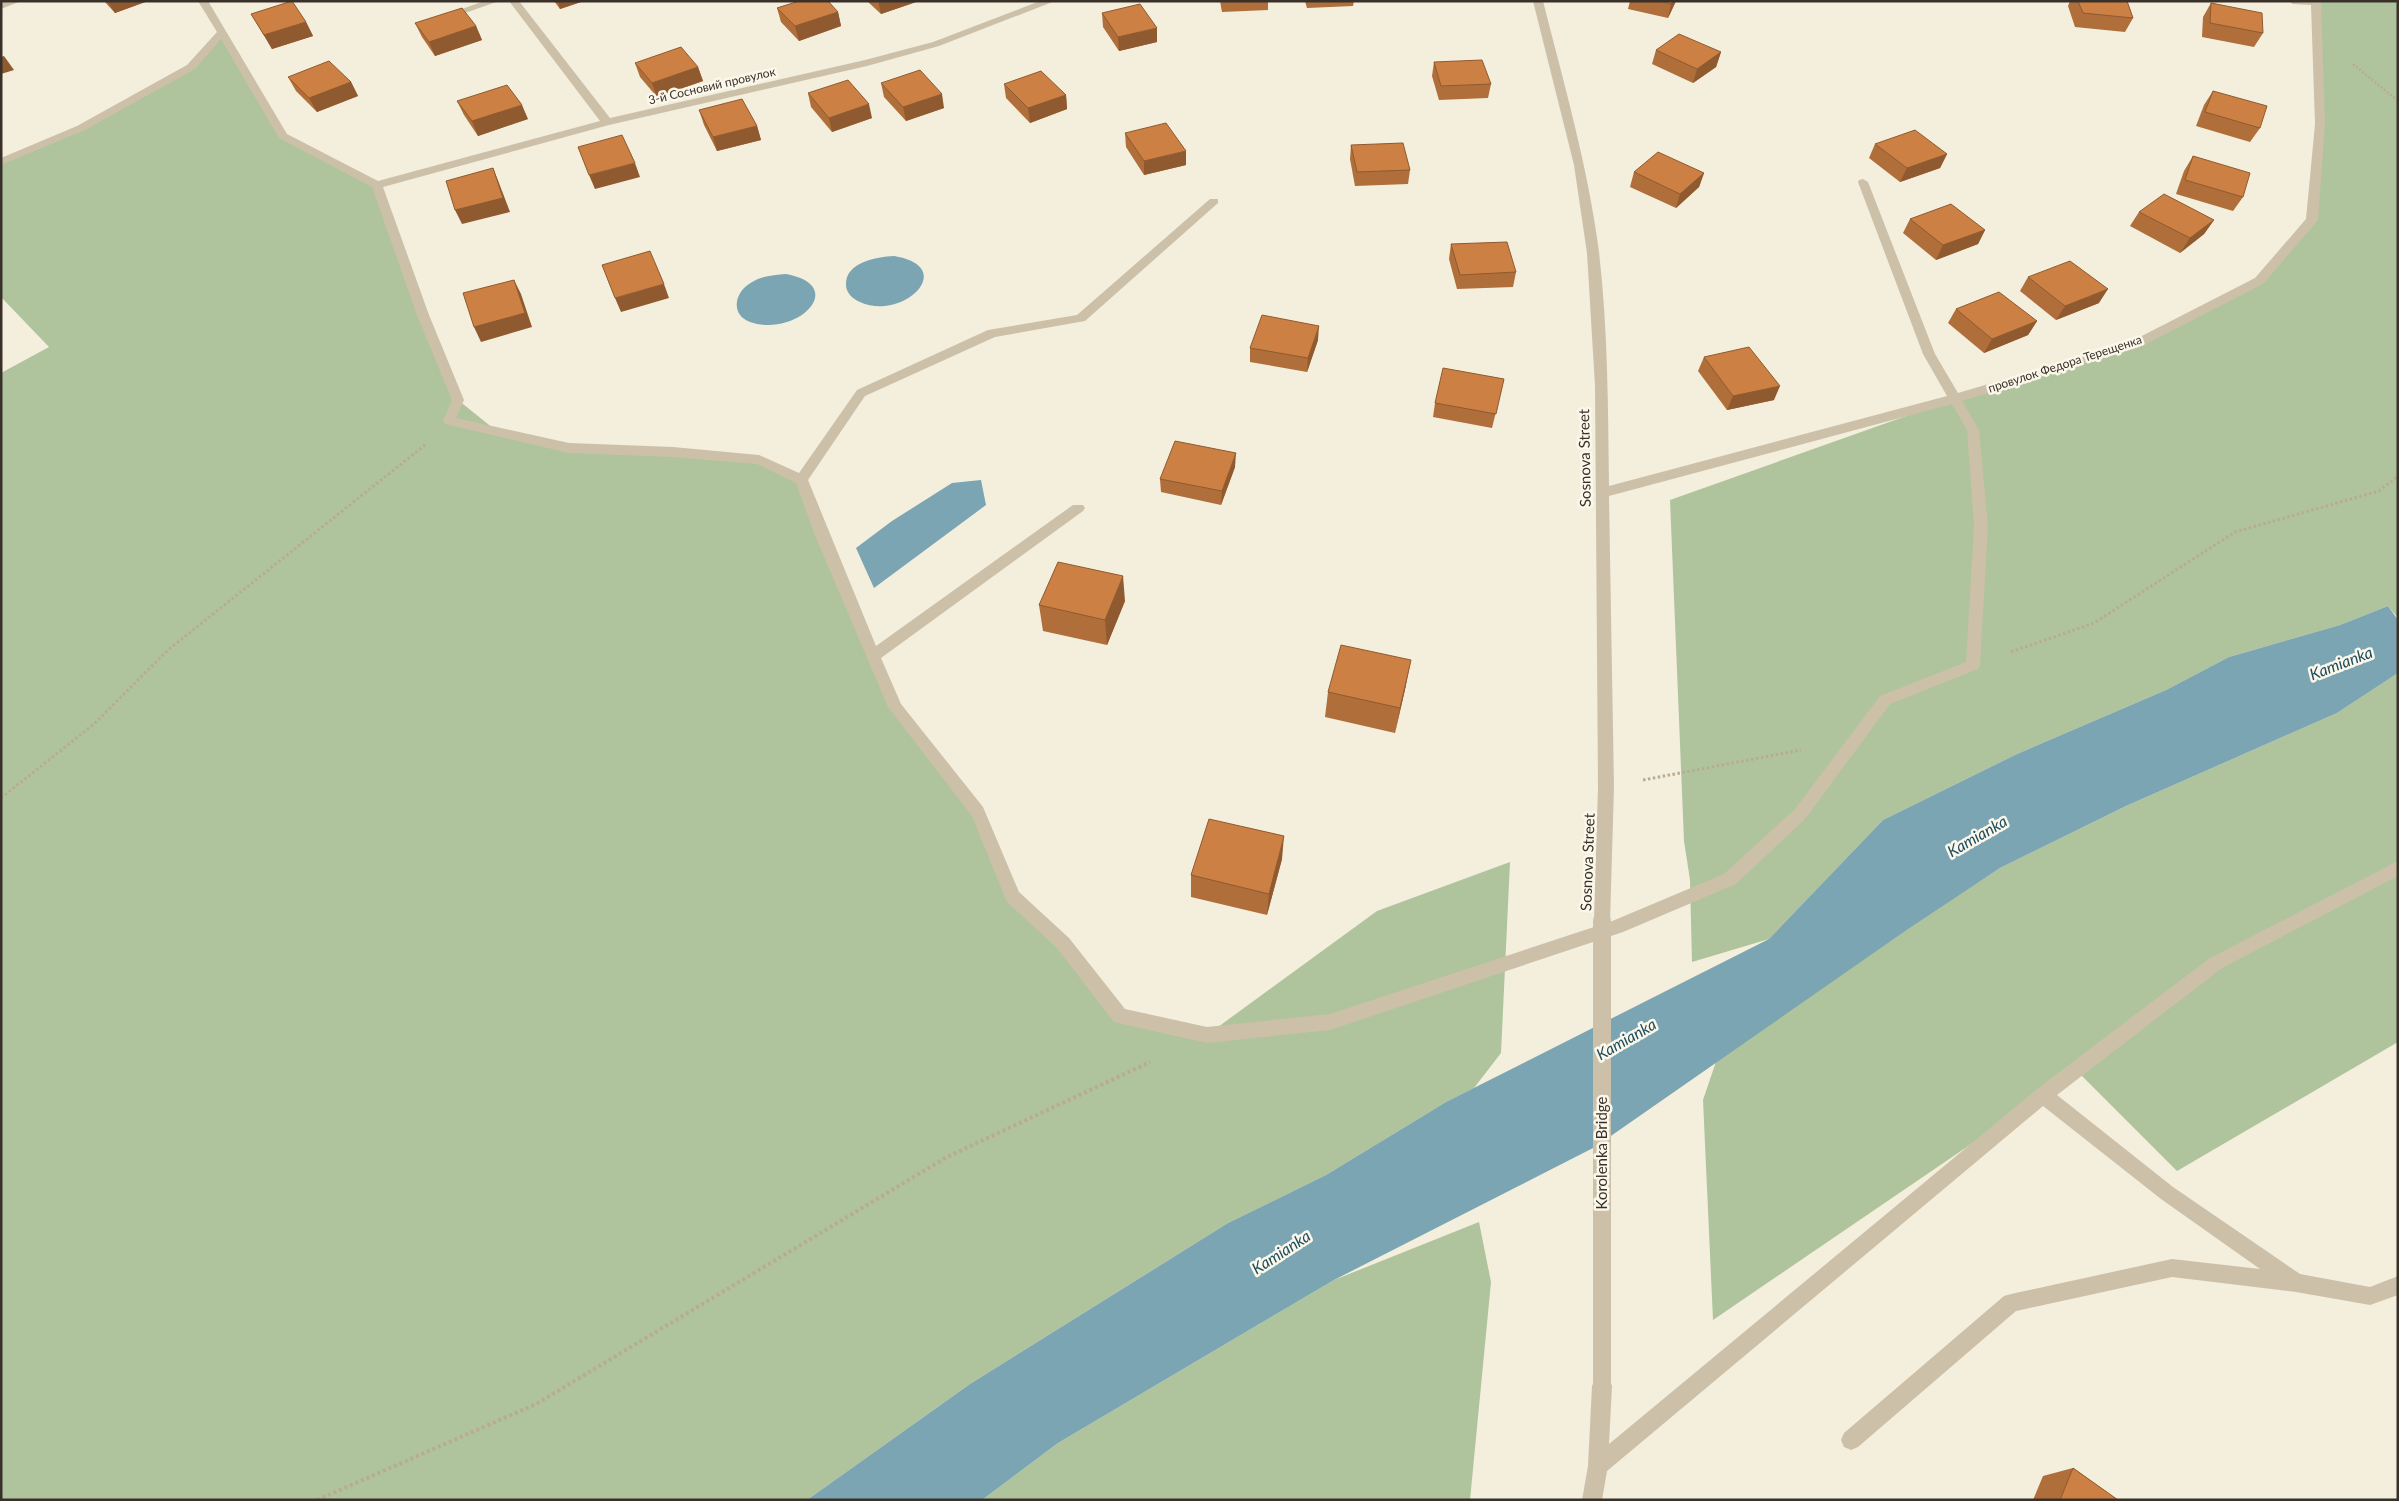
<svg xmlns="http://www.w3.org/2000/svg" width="2399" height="1501" viewBox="0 0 2399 1501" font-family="Lato,sans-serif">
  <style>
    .green { fill: #afc49c }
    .water { fill: #7ba5b3 }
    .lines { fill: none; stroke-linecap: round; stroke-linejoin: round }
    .path-far2 { stroke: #b9ab92; stroke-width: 2.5; stroke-dasharray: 2 2; stroke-linecap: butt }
    .path-far1 { stroke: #b9ab92; stroke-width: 3; stroke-dasharray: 2.5 2.5; stroke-linecap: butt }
    .path { stroke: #b9ab92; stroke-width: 4; stroke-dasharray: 3 3; stroke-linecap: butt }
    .minor { fill: #cdc0a8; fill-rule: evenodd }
    .minor-bridge { stroke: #cdc0a8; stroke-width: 18 }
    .wall { fill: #af6e3a }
    .shaded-wall { fill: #8f5a2f }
    .building { fill: #cc8043; stroke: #8f5a2f }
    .labels { text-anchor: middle; stroke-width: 5; stroke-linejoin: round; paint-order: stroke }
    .far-street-label { font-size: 12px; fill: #393129; stroke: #fbf7ea }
    .street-label { font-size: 15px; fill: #393129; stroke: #fbf7ea }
    .water-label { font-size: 16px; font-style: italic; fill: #1c4c5e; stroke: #fbf7ea }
  </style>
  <rect width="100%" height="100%" fill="#f4eedd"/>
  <g class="green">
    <path d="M2316 1H2398V618L2388 606 2340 625 2229 657 2166 690 2017 754 1883 820 1769 939 1692 962 1690 880 1684 841 1670 500 1957 398 2134 345 2259 281 2312 220 2320 124Z"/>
    <path d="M222 32 283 136 377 185 458 400 499 433 569 448 759 460 801 480 895 707 978 812 1013 897 1120 1016 1207 1035 1377 911 1510 862 1501 1053 1474 1088 1446 1102 1326 1175 1228 1223 970 1384 807 1500H1V373L49 347 1 297V162L81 128 191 68Z"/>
    <path d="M2398 673V1042L2177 1171 2076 1070 2043 1095 1713 1320 1703 1100 1720 1050 2000 868 2126 806 2337 713Z"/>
    <path d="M1479 1222 1491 1282 1470 1500H982L1058 1443 1334 1280Z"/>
  </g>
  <g class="water">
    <path d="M894 256C960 267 902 322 860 302 853 299 846 293 846 285 845 262 877 257 894 256Z"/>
    <path d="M786 274C850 286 796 338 750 322 731 315 734 294 749 284 760 276 773 275 786 274Z"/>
    <path d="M981 480 986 505 874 588 856 548 892 521 952 483Z"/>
    <path d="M2388 606 2398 620V673L2337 713 2126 806 2000 868 1908 929 1595 1147 1334 1280 1058 1443 982 1500H807L970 1384 1228 1223 1326 1175 1446 1102 1769 939 1883 820 2017 754 2166 690 2229 657 2340 625Z"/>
  </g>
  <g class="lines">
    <path class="path-far2" d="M2353 64 2398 101"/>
    <g class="path-far1">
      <path d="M2011 652 2094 623 2235 532 2379 491 2398 476"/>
      <path d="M1643 780 1801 750"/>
      <path d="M1 798 94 724 168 650 425 445"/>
    </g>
    <path class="path" d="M317 1500 536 1404 947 1157 1150 1062"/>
    <g class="minor">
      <path d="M6 1H21L1 9V3Z"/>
      <path d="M198 1H208L287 134 378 181 600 121 509 1H519L610 118 865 60 933 42 1040 1H1055L939 46 867 66 609 125 383 187 429 315 464 400 456 418 569 443 673 447 759 455 799 473 857 390 988 330 1077 315 1210 199H1218V203L1085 321 995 337 865 396 808 480 876 646 1073 505H1083L1085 508 1083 511 881 658 901 704 983 807 1019 892 1069 938 1125 1009 1207 1027 1330 1014 1597 926 1594 921 1598 787 1595 386 1587 253 1574 165 1533 1H1543C1564 84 1588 167 1599 252 1608 329 1608 409 1609 486L1947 396 1923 354 1858 182 1859 180 1863 179 1868 182 1935 354 1958 393 2130 342 2255 278 2306 219 2315 124 2311 5 2293 4 2288 1H2321L2325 124 2318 220 2263 284 2138 348 1962 401 1979 430 1988 526 1980 665 1978 669 1890 704 1805 819 1736 884 1623 932 1330 1030 1207 1043 1114 1022 1057 948 1007 902 972 816 888 707 816 538 796 483 757 464 673 457 569 453 445 424 443 421 452 400 417 315 372 187 279 138 221 39 195 69 85 130 1 165V158L77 126 187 65 217 32ZM1952 404 1967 430 1974 526 1966 662 1880 696 1795 809 1724 874 1610 922 1614 787 1609 496Z"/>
      <path d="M484 1H499L448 19 440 17Z"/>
      <path d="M2398 861V876L2222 968 2057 1095 2173 1187 2300 1274 2370 1287 2398 1276V1295L2370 1305 2296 1292 2172 1277 2016 1311 1858 1447 1851 1450 1844 1447 1841 1440 1844 1433 2004 1296 2011 1294 2172 1259 2260 1269 2161 1199 2043 1106 1607 1471 1602 1500H1582L1588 1466 1592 1386 1595 1379 1602 1376 1609 1379 1612 1386 1609 1444 2037 1089 2210 958Z"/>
    </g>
    <path class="minor-bridge" d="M1602 921V1386"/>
  </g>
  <g class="wall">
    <path d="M104 1H148L115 13Z"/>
    <path d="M554 1H584L560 9Z"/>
    <path d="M867 1H919L881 14Z"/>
    <path d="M1220 1H1268V10L1222 12Z"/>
    <path d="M1305 1H1354L1353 6 1307 8Z"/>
    <path d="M1630 1H1676L1668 18 1628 9Z"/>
    <path d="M2070 1H2127L2133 18 2125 32 2075 27 2068 6Z"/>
    <path d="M2211 3 2263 33 2254 47 2202 37 2203 17Z"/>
    <path d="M777 8 838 12 841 26 799 41 781 22Z"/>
    <path d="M1102 13 1157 42 1119 51 1103 27Z"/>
    <path d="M251 14 306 22 313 36 272 49Z"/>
    <path d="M415 23 476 26 482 40 435 56 422 37Z"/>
    <path d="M1656 50 1721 52 1716 67 1693 83 1652 64Z"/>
    <path d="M1434 62 1491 84 1488 98 1439 100 1432 76Z"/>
    <path d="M635 63 698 67 703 81 657 97 640 77Z"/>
    <path d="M288 77 351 82 358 96 317 112 296 91Z"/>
    <path d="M881 83 944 108 906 121 884 97Z"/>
    <path d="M1004 84 1066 95 1067 109 1030 123 1006 98Z"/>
    <path d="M2213 91 2260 128 2250 142 2196 126 2204 105Z"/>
    <path d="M808 93 872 118 832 132 811 107Z"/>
    <path d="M457 101 528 119 478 136 464 115Z"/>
    <path d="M699 110 757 126 761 140 717 151 704 125Z"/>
    <path d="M1125 133 1186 165 1144 175 1126 147Z"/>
    <path d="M1875 144 1947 154 1940 168 1900 182 1869 158Z"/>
    <path d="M1351 145 1410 170 1408 184 1355 186 1350 159Z"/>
    <path d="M2193 156 2243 197 2233 211 2176 194 2184 171Z"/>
    <path d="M1634 172 1704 173 1699 187 1676 208 1630 187Z"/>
    <path d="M2139 212 2214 220 2204 234 2180 253 2130 226Z"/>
    <path d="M1910 219 1985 230 1978 244 1936 260 1903 233Z"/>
    <path d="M1451 244 1516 272 1513 287 1457 289 1449 259Z"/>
    <path d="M2028 277 2099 303 2056 320 2020 291Z"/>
    <path d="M1956 309 2037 321 2028 335 1984 353 1948 323Z"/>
    <path d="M1318 340 1307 372 1250 362V348Z"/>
    <path d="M1704 357 1774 400 1727 410 1698 371Z"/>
    <path d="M1504 379 1492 428 1433 417 1435 403Z"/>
    <path d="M1235 467 1221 505 1161 492 1160 479Z"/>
    <path d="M1125 601 1107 645 1043 631 1039 605Z"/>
    <path d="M1406 685 1395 733 1325 717 1328 692Z"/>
    <path d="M1282 859 1267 915 1191 897V875Z"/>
    <path d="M2073 1468 2118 1500H2033L2043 1476Z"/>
  </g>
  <g class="shaded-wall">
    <path d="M107 1H148L115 13Z"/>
    <path d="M558 1H584L560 9Z"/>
    <path d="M878 1H919L881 14Z"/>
    <path d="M1673 1H1676L1668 18 1671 4Z"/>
    <path d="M838 12 841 26 799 41 795 26Z"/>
    <path d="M306 22 313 36 272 49 264 35Z"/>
    <path d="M476 26 482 40 435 56 429 42Z"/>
    <path d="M1157 28V42L1119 51 1118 37Z"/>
    <path d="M1721 52 1716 67 1693 83 1697 69Z"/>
    <path d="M4 56 14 70 1 74V57Z"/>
    <path d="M698 67 703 81 657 97 652 83Z"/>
    <path d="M351 82 358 96 317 112 309 98Z"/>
    <path d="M942 94 944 108 906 121 903 107Z"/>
    <path d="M1066 95 1067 109 1030 123 1028 108Z"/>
    <path d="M869 104 872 118 832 132 829 118Z"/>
    <path d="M522 105 528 119 478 136 472 121Z"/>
    <path d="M757 126 761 140 717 151 713 137Z"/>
    <path d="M1186 151V165L1144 175V161Z"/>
    <path d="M1947 154 1940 168 1900 182 1907 168Z"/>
    <path d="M635 163 640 177 595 189 589 175Z"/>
    <path d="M493 168 499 183 510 212 462 224 455 210Z"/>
    <path d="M1704 173 1699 187 1676 208 1680 194Z"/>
    <path d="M2214 220 2204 234 2180 253 2190 238Z"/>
    <path d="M1985 230 1978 244 1936 260 1943 245Z"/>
    <path d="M514 280 521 294 532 327 481 342 474 327Z"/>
    <path d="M664 284 669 298 621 312 615 298Z"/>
    <path d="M2108 289 2099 303 2056 320 2065 306Z"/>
    <path d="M2037 321 2028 335 1984 353 1992 339Z"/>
    <path d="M1319 326 1318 340 1307 372 1308 358Z"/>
    <path d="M1780 386 1774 400 1727 410 1733 396Z"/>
    <path d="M1236 453 1235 467 1221 505 1222 491Z"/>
    <path d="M1123 576 1125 601 1107 645 1105 620Z"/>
    <path d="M1411 660 1406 685 1395 733 1400 708Z"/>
    <path d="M1284 836 1282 859 1267 915 1269 894Z"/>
  </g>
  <g class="building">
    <path d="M292 1 306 22 264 35 251 14Z"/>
    <path d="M799 1H828L838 12 795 26 777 8Z"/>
    <path d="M1660 1H1673L1671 4Z"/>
    <path d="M2078 1H2127L2133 18 2083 13Z"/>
    <path d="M2211 3 2262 13 2263 33 2210 23Z"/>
    <path d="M1140 4 1157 28 1118 37 1102 13Z"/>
    <path d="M462 8 476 26 429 42 415 23Z"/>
    <path d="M1679 34 1721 52 1697 69 1656 50Z"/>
    <path d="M681 47 698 67 652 83 635 63Z"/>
    <path d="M1482 60 1491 84 1441 86 1434 62Z"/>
    <path d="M329 61 351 82 309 98 288 77Z"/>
    <path d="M920 70 942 94 903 107 881 83Z"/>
    <path d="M1041 71 1066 95 1028 108 1004 84Z"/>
    <path d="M848 80 869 104 829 118 808 93Z"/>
    <path d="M507 85 522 105 472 121 457 101Z"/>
    <path d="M2213 91 2267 106 2260 128 2205 112Z"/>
    <path d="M742 99 757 126 713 137 699 110Z"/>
    <path d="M1166 123 1186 151 1144 161 1125 133Z"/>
    <path d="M1915 130 1947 154 1907 168 1875 144Z"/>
    <path d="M622 135 635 163 589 175 578 147Z"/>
    <path d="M1403 143 1410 170 1357 172 1351 145Z"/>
    <path d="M1658 152 1704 173 1680 194 1634 172Z"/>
    <path d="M2193 156 2250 173 2243 197 2185 180Z"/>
    <path d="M493 168 503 198 455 210 446 181Z"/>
    <path d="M2164 194 2214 220 2190 238 2139 212Z"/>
    <path d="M1951 204 1985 230 1943 245 1910 219Z"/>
    <path d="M1507 242 1516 272 1460 275 1451 244Z"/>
    <path d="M650 251 664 284 615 298 602 265Z"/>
    <path d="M2070 261 2108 289 2065 306 2028 277Z"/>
    <path d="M514 280 525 313 474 327 463 293Z"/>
    <path d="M1999 292 2037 321 1992 339 1956 309Z"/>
    <path d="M1262 315 1319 326 1308 358 1250 348Z"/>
    <path d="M1749 347 1780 386 1733 396 1704 357Z"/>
    <path d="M1443 368 1504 379 1496 414 1435 403Z"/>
    <path d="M1175 441 1236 453 1222 491 1160 479Z"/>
    <path d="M1058 562 1123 576 1105 620 1039 605Z"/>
    <path d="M1341 645 1411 660 1400 708 1328 692Z"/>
    <path d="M1209 819 1284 836 1269 894 1191 875Z"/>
    <path d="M2073 1468 2118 1500H2060Z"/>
  </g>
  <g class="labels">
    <g class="far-street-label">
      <text transform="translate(712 86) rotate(-13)" y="4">3-й Сосновий провулок</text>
      <text transform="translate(2065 364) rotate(-18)" y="4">провулок Федора Терещенка</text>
    </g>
    <g class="street-label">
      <text transform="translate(1585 458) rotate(-91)" y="5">Sosnova Street</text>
      <text transform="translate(1588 862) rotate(-88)" y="5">Sosnova Street</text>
      <text transform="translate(1602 1153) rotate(-90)" y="5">Korolenka Bridge</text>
    </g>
    <g class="water-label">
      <text transform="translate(2341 663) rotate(-21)" y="6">Kamianka</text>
      <text transform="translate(1977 836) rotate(-30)" y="6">Kamianka</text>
      <text transform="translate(1626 1039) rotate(-30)" y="6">Kamianka</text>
      <text transform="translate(1281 1252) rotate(-33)" y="6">Kamianka</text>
    </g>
  </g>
  <rect width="2399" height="1501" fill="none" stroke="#393129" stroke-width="5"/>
</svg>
